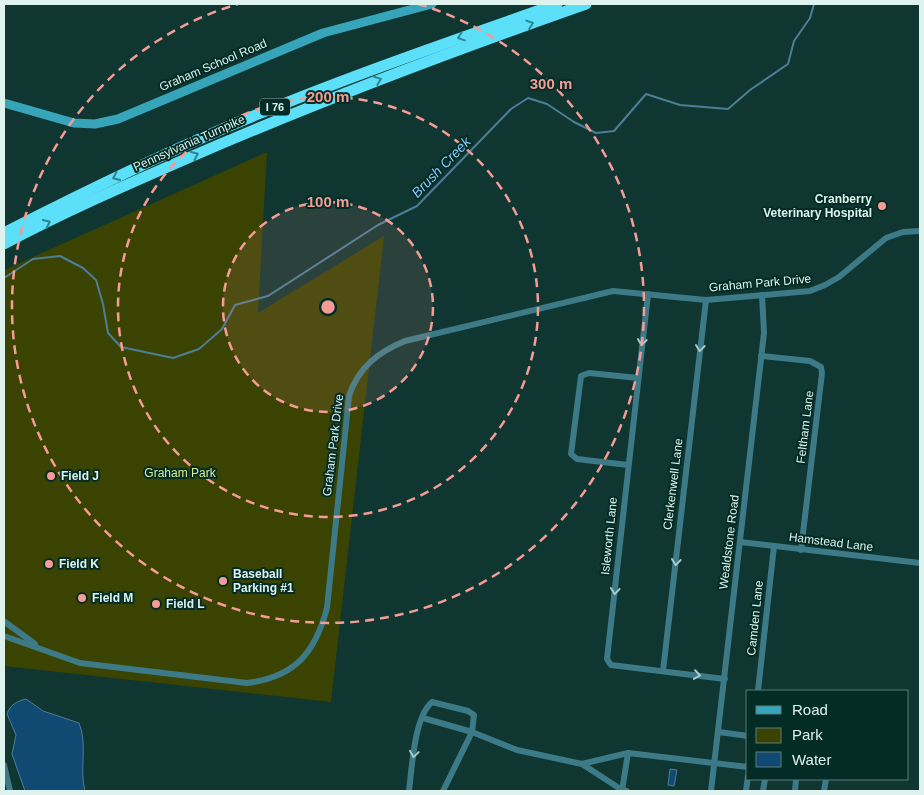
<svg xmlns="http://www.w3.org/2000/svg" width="924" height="795" viewBox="0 0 924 795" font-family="Arial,sans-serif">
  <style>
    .green { fill: #3a4302 }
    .water { fill: #104a72; stroke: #4e7d97 }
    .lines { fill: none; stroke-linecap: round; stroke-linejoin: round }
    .stream { stroke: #4e7d97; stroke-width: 2 }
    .street { stroke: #3c7a87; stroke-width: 6 }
    .secondary { stroke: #37a5b9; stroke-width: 9 }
    .highway { stroke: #5cdff8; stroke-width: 11 }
    .oneway { stroke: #30868f }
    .oneway2 { stroke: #a5c9ca }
    .ring { fill: none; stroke: #f59c96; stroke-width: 2.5; stroke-dasharray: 9 6 }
    .poi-dot { fill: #f59c96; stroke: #032c26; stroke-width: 2 }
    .labels { text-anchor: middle; stroke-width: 4; stroke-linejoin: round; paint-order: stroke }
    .shield { fill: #032c26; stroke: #9cb7b2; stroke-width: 1 }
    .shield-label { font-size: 11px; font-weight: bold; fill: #def3ee }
    .street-label { font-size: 12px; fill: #def3ee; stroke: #032c26 }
    .poi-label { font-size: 12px; font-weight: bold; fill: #def3ee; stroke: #032c26; text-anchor: start }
    .park-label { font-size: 12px; fill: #daed91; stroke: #032c26 }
    .water-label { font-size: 14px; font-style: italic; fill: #8ac7f9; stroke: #032c26 }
    .centre { fill: #f59c96; stroke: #032c26; stroke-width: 2.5 }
    .ring-label { font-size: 15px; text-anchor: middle; font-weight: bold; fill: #f59c96; stroke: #032c26; stroke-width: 4; stroke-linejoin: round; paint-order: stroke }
  </style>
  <rect width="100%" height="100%" fill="#0f3630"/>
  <path class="green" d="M267 152 258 313 384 236 331 702 4 666V270Z"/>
  <g class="water">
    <path d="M26 699 43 711 79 723C88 744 79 769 85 791H25L12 754 16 735 7 714C10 705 17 701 26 699Z"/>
    <path d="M670 769 677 770 674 786 668 785Z"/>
  </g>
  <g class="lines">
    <path class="stream" d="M4 278 33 259 60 256 83 268 96 280 103 304 108 333 121 347 173 358 199 349 222 329 235 305 268 296 378 225 417 206 511 109 528 98 547 104 574 122 596 133 614 131 646 94 680 105 728 109 750 90 788 64 794 41 810 18 814 4"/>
    <g class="street">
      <path d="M648 294 607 659 611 665 725 679"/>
      <path d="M761 356 810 361 821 367 822 373 801 550"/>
      <path d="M628 465 577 459 571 454 581 376 589 373 638 378"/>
      <path d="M740 542 920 563"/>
      <path d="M5 622 35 644"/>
      <path d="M4 636 80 663 247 683C295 677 315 653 327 608L349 396C358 368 378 352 405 341L613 291 706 300 810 291 825 285 839 277 886 238 903 232 920 231"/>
      <path d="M663 671 706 300"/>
      <path d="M758 691 774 546"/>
      <path d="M423 718 472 732 517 750 582 764 628 753 748 767"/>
      <path d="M719 732 748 736"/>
      <path d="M582 764 622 790 627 791"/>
      <path d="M4 765 10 791"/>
      <path d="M409 791C412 768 414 717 432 702L468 711 474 715 472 732 443 791"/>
      <path d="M622 791 628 753"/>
      <path d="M711 791 764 333 762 295"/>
      <path d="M746 791 748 776"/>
      <path d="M763 791 765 779"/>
      <path d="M795 791 796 779"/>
      <path d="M824 791 826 779"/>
    </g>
    <path class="secondary" d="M4 103 74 123 95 124 118 119 323 33 432 4"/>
    <g class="highway">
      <path d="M4 233C88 190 174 148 261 113 358 73 458 39 557 4"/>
      <path d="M4 244C64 212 126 185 188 158 319 101 452 51 586 4"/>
    </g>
  </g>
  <defs><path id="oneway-chevron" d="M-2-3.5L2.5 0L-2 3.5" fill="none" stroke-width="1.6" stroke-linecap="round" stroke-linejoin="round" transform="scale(1.25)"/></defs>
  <g class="oneway">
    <use href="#oneway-chevron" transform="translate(530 24) rotate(-19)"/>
    <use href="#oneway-chevron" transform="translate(461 37) rotate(161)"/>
    <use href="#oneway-chevron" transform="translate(378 80) rotate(-21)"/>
    <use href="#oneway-chevron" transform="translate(195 155) rotate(-24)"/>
    <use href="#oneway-chevron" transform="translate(116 177) rotate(156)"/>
    <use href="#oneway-chevron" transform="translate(47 223) rotate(-25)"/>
  </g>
  <g class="oneway2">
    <use href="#oneway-chevron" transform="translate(642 342) rotate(96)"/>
    <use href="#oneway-chevron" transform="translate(700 348) rotate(97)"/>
    <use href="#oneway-chevron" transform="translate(676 562) rotate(97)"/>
    <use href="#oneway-chevron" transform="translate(615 591) rotate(96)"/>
    <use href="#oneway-chevron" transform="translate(697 675) rotate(8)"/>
    <use href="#oneway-chevron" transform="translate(414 754) rotate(98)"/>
  </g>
  <circle cx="328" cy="307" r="105" fill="#f59c96" fill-opacity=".12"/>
  <g class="ring">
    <circle cx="328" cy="307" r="105"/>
    <circle cx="328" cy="307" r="210"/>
    <path d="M418 4A316 316 0 1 1 238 4"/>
  </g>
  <g class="poi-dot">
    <circle cx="882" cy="206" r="5"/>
    <circle cx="51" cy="476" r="5"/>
    <circle cx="49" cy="564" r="5"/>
    <circle cx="223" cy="581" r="5"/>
    <circle cx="82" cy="598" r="5"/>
    <circle cx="156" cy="604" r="5"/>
  </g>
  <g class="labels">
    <rect class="shield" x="260" y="98.5" width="30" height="17" rx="4"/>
    <g class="shield-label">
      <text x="275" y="111">I 76</text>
    </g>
    <g class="street-label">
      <text transform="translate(213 65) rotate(-23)" y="4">Graham School Road</text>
      <text transform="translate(189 143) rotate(-24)" y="4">Pennsylvania Turnpike</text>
      <text transform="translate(760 283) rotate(-5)" y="4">Graham Park Drive</text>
      <text transform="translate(805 427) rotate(-83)" y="4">Feltham Lane</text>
      <text transform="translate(333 445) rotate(-83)" y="4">Graham Park Drive</text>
      <text transform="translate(673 484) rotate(-83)" y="4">Clerkenwell Lane</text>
      <text transform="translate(609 536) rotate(-84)" y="4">Isleworth Lane</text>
      <text transform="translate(729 542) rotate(-83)" y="4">Wealdstone Road</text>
      <text transform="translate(831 542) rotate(7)" y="4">Hamstead Lane</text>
      <text transform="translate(755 618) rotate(-84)" y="4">Camden Lane</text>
    </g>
    <g class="poi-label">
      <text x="872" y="203" text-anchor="end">Cranberry<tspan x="872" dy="14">Veterinary Hospital</tspan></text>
      <text x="61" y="480">Field J</text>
      <text x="59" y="568">Field K</text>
      <text x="233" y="578">Baseball<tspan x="233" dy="14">Parking #1</tspan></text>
      <text x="92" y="602">Field M</text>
      <text x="166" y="608">Field L</text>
    </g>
    <g class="park-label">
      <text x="180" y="477">Graham Park</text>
    </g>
    <g class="water-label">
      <text transform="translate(441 167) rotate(-46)" y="5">Brush Creek</text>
    </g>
  </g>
  <circle cx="328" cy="307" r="8" class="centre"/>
  <g class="ring-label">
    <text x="551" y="89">300 m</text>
    <text x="328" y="102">200 m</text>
    <text x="328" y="207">100 m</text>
  </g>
  <rect width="924" height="795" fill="none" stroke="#def3ee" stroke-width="10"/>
  <rect x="746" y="690" width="162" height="90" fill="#032c26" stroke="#5b7c76"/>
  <rect x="756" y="706" width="25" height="8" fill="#37a5b9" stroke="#5b7c76"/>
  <text x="792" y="715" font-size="15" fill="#def3ee">Road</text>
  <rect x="756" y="728" width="25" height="15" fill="#3a4302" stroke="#5b7c76"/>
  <text x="792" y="740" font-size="15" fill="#def3ee">Park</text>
  <rect x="756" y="752" width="25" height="15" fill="#104a72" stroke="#5b7c76"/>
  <text x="792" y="765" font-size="15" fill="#def3ee">Water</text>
</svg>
